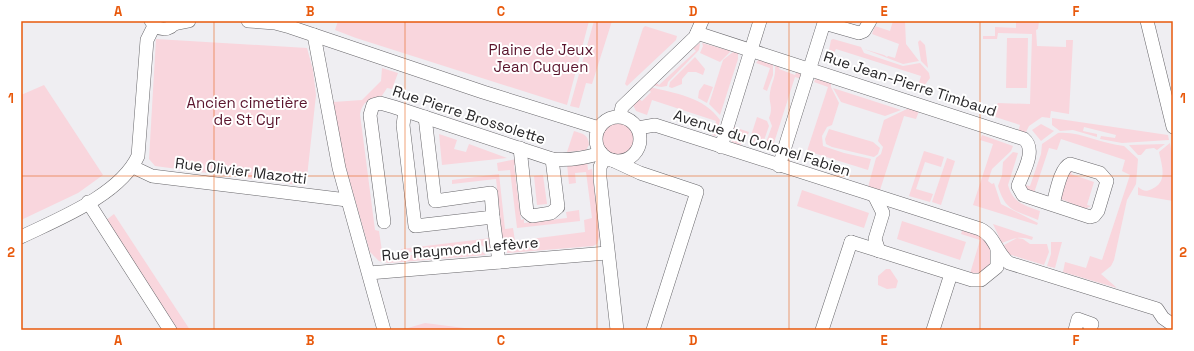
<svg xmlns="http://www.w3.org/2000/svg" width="1194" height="351" viewBox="0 0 1194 351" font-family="'Space Grotesk',sans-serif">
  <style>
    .green { fill: #f9d6dd }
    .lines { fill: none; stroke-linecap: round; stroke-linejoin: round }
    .minor-casing { stroke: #68676b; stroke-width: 14 }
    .minor { stroke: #fff; stroke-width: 13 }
    .grid { fill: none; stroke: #e8590c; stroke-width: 1; stroke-opacity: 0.55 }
    .labels { text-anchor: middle; stroke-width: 4; stroke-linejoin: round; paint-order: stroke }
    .park-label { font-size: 15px; fill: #5a142c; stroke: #fff }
    .street-label { font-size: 15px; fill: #272628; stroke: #fff }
    .neatline { fill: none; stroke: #e8590c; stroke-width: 1.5 }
    .grid-label { font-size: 13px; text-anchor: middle; font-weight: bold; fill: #e8590c }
  </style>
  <rect width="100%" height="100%" fill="#efeef2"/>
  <g class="green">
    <path d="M338 21H589L567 105 356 38 335 30Z"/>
    <path d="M594 21H612L592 84 586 83 579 108 570 106Z"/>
    <path d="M893 21H905L906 44 919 61 903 64 864 49 884 55 887 57 888 56 895 58 899 44 872 34 875 26 890 31Z"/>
    <path d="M1016 21H1039L1038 29 1036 30 1037 46 1066 47V40H1073L1069 114 1051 111 1050 118 1042 117 1029 126 1025 134 1018 132 1020 125 989 115 998 103 1030 104 1032 34 998 33 997 39H983V36H995V27L1016 28Z"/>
    <path d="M645 26 677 36 676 40 627 86 625 84 643 28Z"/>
    <path d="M1007 38H1028L1027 88H1006Z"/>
    <path d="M156 39 307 48 313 70 316 95 306 186 155 166 149 159Z"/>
    <path d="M833 39 861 47 864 53 903 66 920 63 929 73 930 78 921 90 917 89 921 76 836 49 834 53 829 50 831 40Z"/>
    <path d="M920 40 925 45 928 68 921 61 918 42Z"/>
    <path d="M700 43 699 50 668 82 667 86 661 87 651 85 654 81 659 85 696 51 693 48Z"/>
    <path d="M702 43 731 51 720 62 700 53 703 46Z"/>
    <path d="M733 52 738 53V59L720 115 709 104 723 60Z"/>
    <path d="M695 57 705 69 703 75 696 72H688L682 79V84L672 88 669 87 670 82Z"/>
    <path d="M759 59 773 63V75L767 91 763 89 770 68 756 63Z"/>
    <path d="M775 64 780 66 779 69 795 75 797 71 801 75V79L795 77 773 146 765 145 772 126 769 118C774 107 768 102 770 93 772 80 776 79 775 64Z"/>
    <path d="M382 68 398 73 392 89 387 88 381 97C369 97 362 103 360 114L375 230 379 231 383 258 478 248 486 255 389 263 379 261 370 252 339 144 333 102 362 100 381 81Z"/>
    <path d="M816 78 831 82V87L839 103 832 125 827 127 822 136 823 146 844 153 871 159 868 170 807 151 828 87 814 82Z"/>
    <path d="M704 84 713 87 707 103 698 98 699 91Z"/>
    <path d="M44 85 103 175 78 193 21 220V95Z"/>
    <path d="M649 87C675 93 704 97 720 120L716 136 712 135 716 121 652 100 647 115 636 111 633 105 639 99 642 101 651 92 647 88Z"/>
    <path d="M833 88 901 110 885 116 841 102Z"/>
    <path d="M909 108 919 111 916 119 904 116 880 190 868 187 876 158 881 154 883 147 878 141 884 120Z"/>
    <path d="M757 117 767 121 769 126 762 146 749 142Z"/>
    <path d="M1052 118 1168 135 1169 140 1122 143 1100 139 1101 136 1115 138 1116 135 1084 127 1083 131 1097 134V137L1073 130 1060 131 1052 125Z"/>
    <circle cx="618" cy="138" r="18"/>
    <path d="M1041 124 1054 131 1041 141 1032 130Z"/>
    <path d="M734 127 749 132 745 141 740 145 732 142 731 138Z"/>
    <path d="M829 129 873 142 880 148 878 154 874 157 832 147 826 144 825 139Z"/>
    <path d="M574 131C583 134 588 134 589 145L586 150 567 152Z"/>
    <path d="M1058 133C1080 131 1101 144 1124 146L1138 159 1136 184 1127 200 1114 260 1111 266 1101 274 1117 288 1063 272 1065 262 1086 268 1090 256 1102 260 1130 175 1122 171 1125 160 1061 139 1057 150 1049 148 1034 193 1029 191 1025 185 1030 186 1041 154 1042 144Z"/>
    <path d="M439 134 457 140 454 149 466 152 469 144 507 158 442 165Z"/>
    <path d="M982 135 1013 146 1011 151 992 169 988 181 992 184 994 183 1001 204 1038 223 1037 225 973 205 993 144 980 140Z"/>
    <path d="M1170 143 1173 159V201L1138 195V187C1143 191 1146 192 1152 189 1168 182 1162 166 1159 152Z"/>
    <path d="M1165 144 1157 150 1154 148 1146 149 1141 155H1138L1129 145Z"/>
    <path d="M924 151 944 157 941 167 925 162 916 189 933 194 930 202 909 196Z"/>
    <path d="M1013 152 1018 153 1008 185C1013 203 1024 205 1040 211L1038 220C1015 210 1006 212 998 186L1002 175 1003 162Z"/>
    <path d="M947 158 955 161 941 205 932 202Z"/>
    <path d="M516 159 517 165H514L521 220 524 219V223L567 218 566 212 579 210 580 221 517 228 510 170 498 171 497 163Z"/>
    <path d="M587 161 588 170 592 169 600 235 597 244 593 246 507 253 506 244 503 243 496 179 452 184V180L499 174 505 229 513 228 515 241 585 232 584 220 592 218 586 172 575 173 576 183 569 184 567 164Z"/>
    <path d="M1073 170 1071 174 1094 182 1087 205 1091 206 1085 209 1061 199 1068 173Z"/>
    <path d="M543 175 547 204 537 205 534 176Z"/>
    <path d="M802 190 869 213 864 228 797 206Z"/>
    <path d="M114 214 190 330H176L105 221Z"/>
    <path d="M902 221 966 242 960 260 897 239Z"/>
    <path d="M993 224 1033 237 1032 240C1020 236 1014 238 1002 243Z"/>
    <path d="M964 226 989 240 994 262 987 271 969 277 980 240 961 234Z"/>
    <path d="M491 238 493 252 479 244 403 253 401 249Z"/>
    <path d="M1017 238 1023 239 1030 244H1047L1049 252 1044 265 1008 254 1004 245Z"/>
    <path d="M1051 242H1062L1055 268 1047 266 1051 254Z"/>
    <path d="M886 269H890L898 281 896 288 887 289 878 285V276Z"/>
    <path d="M425 323 480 330H401Z"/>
  </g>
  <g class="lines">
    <g class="minor-casing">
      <g id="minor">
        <path d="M151 21C157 31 170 32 176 21"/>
        <path d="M248 21 275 23 290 27 483 92 599 128"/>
        <path d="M1147 21 1173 127"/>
        <path d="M174 24 189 21"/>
        <path d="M697 33 1024 139C1037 150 1023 172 1018 186L1023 195 1090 217 1094 216 1098 211 1107 181 1100 173 1070 164C1060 168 1056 194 1053 204"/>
        <path d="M314 35 339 168 384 330"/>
        <path d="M405 111 403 125 415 226 493 217 491 193 435 201 425 117"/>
        <path d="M620 116 622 107 695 37 702 21"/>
        <circle cx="618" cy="139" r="22"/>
        <path d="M638 128 655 125 980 229C995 236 996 253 1009 263L1157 309 1163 318 1173 325"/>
        <path d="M721 147 760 21"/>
        <path d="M520 148 527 212 532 216 551 213 558 207 552 159"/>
        <path d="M605 157 600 167V178L617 330"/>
        <path d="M612 160 640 173 697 192 653 330"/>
        <path d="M779 166 824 23 859 33 864 31 870 21"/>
        <path d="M133 167 152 176 347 200"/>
        <path d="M875 197 883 213 875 239 879 251"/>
        <path d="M88 202 170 330"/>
        <path d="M493 217 499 262"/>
        <path d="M384 222 370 115 373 105 380 103 394 107 552 159C569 161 585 158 601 153"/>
        <path d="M21 237C58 219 120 195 138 156L147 40 154 26"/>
        <path d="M851 242 972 280H981L997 267V250"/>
        <path d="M369 273 607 253"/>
        <path d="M822 330 851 242"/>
        <path d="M933 330 951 274"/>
        <path d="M1075 330 1078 319 1092 324 1090 330"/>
      </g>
    </g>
    <use href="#minor" class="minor"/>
  </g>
  <path class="grid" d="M214 21V330M405 21V330M597 21V330M789 21V330M980 21V330M21 176H1173"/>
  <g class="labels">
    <g class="park-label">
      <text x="541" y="55">Plaine de Jeux<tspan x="541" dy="17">Jean Cuguen</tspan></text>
      <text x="247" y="108">Ancien cimetière<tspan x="247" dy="17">de St Cyr</tspan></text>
    </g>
    <g class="street-label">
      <text transform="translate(910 84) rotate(18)" y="5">Rue Jean-Pierre Timbaud</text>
      <text transform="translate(469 115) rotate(18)" y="5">Rue Pierre Brossolette</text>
      <text transform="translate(762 143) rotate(18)" y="5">Avenue du Colonel Fabien</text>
      <text transform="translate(241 171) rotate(7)" y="5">Rue Olivier Mazotti</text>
      <text transform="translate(460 249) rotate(-5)" y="5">Rue Raymond Lefèvre</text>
    </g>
  </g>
  <rect width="1194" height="351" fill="none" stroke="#ffffff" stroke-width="44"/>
  <rect x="22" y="22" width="1150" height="307" class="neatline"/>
  <g class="grid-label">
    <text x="118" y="16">A</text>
    <text x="310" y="16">B</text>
    <text x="501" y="16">C</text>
    <text x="693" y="16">D</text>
    <text x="884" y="16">E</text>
    <text x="1076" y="16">F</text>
    <text x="11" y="103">1</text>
    <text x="1183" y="103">1</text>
    <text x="11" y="257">2</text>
    <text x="1183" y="257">2</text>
    <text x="118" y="345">A</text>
    <text x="310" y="345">B</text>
    <text x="501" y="345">C</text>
    <text x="693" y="345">D</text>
    <text x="884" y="345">E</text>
    <text x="1076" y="345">F</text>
  </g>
</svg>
